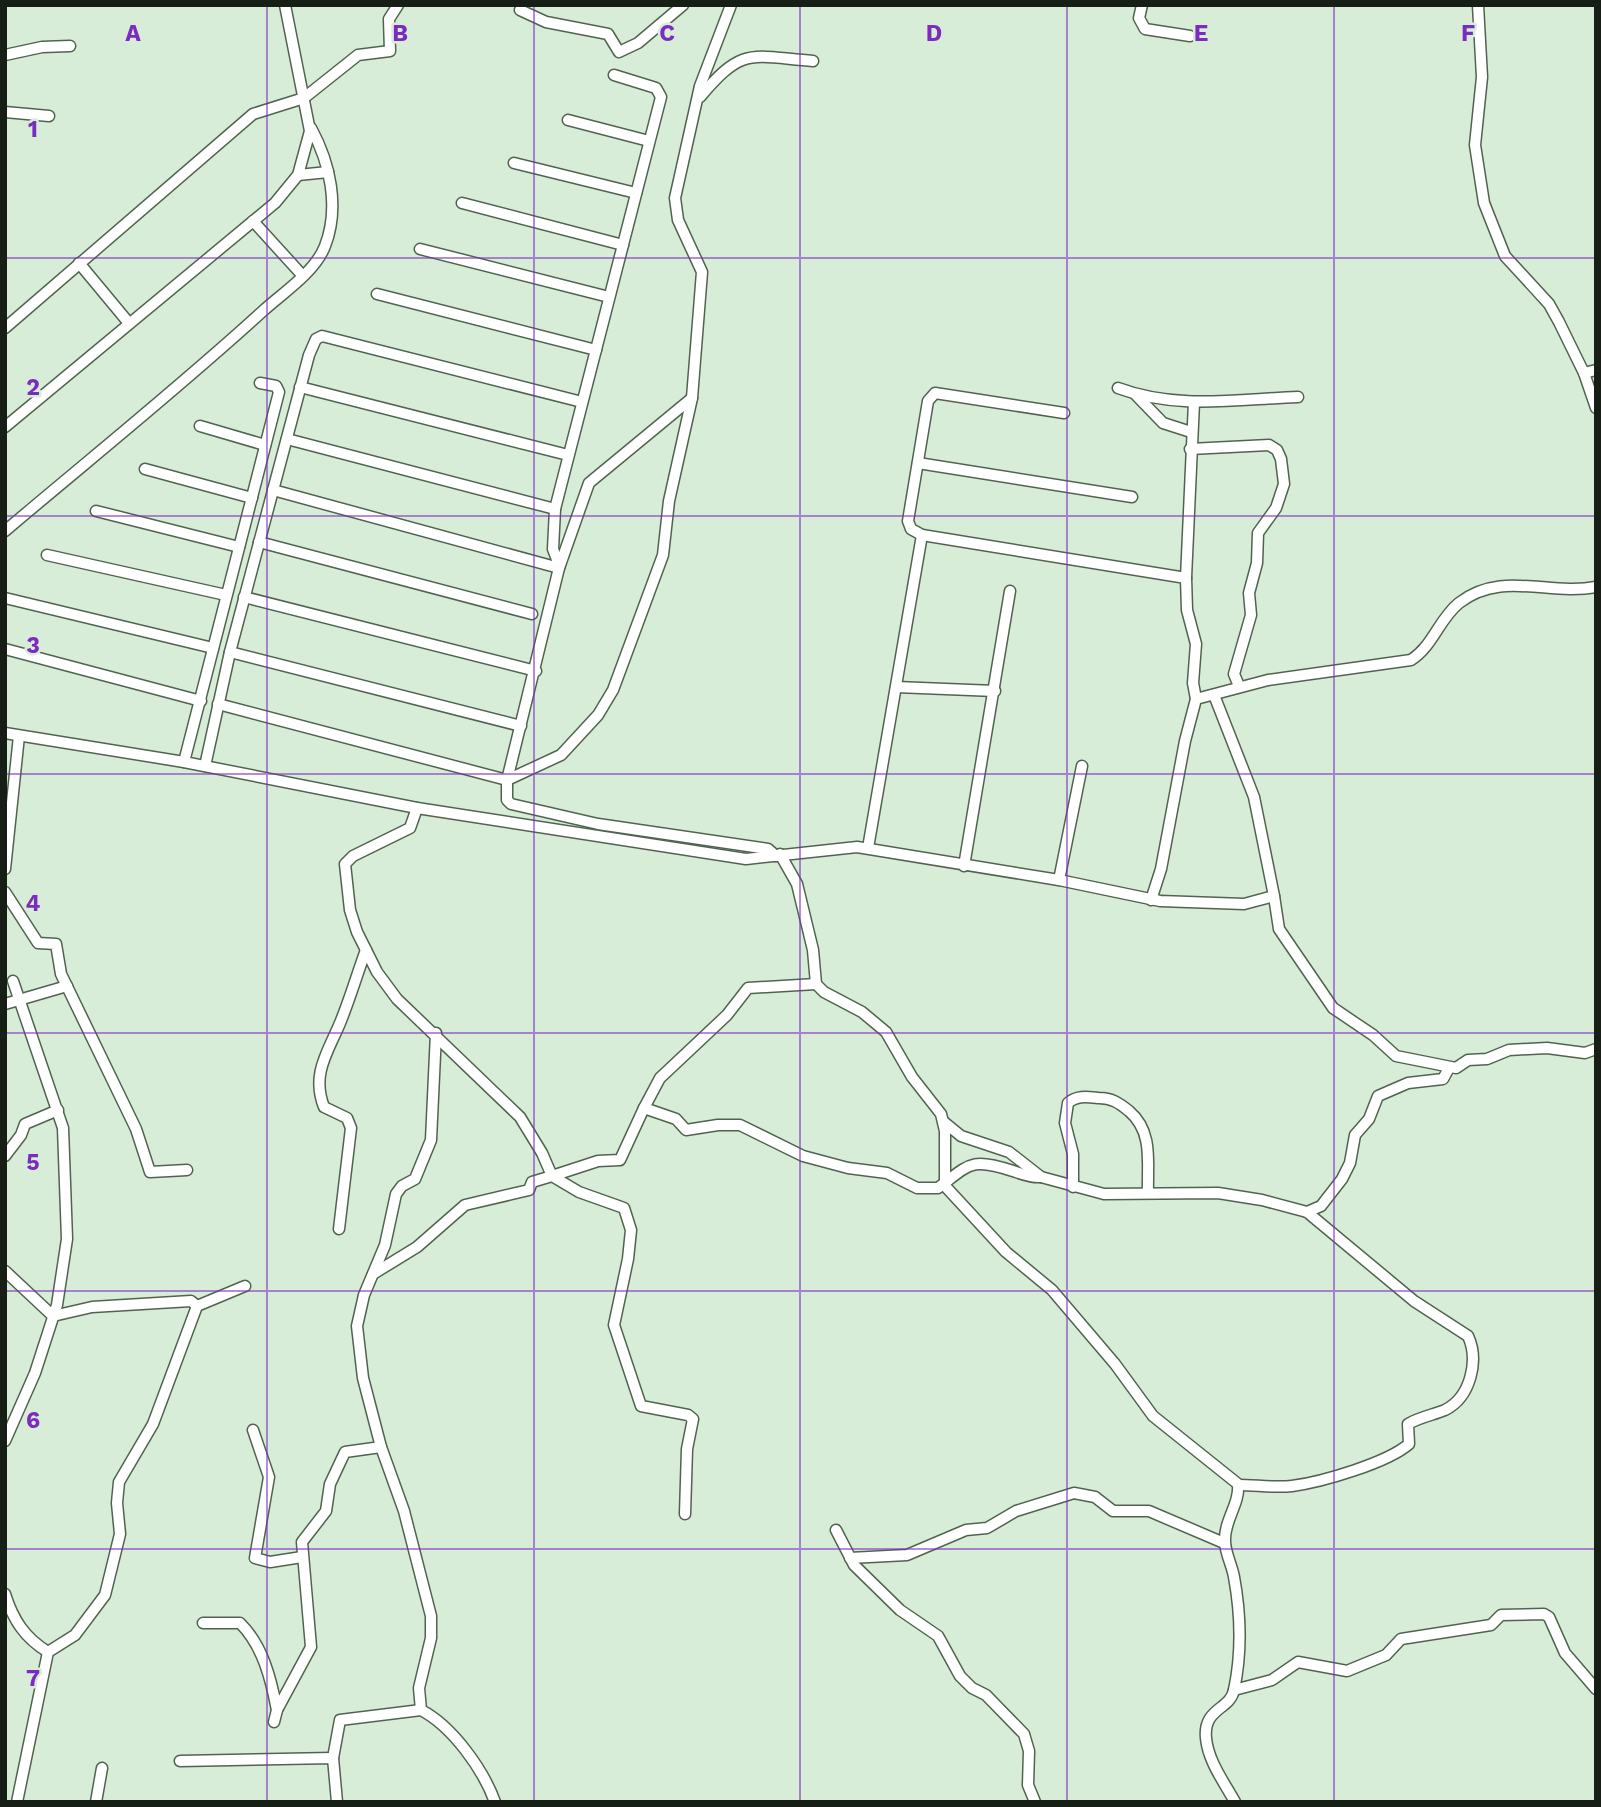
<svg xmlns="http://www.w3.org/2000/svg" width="1601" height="1807" viewBox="0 0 1601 1807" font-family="'Work Sans',sans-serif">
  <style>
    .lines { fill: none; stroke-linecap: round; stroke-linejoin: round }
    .minor-casing { stroke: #516350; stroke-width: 13 }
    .minor { stroke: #fff; stroke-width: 10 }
    .grid { fill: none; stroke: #7b2cbf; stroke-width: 2; stroke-opacity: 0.55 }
    .grid-label { font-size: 23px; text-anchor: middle; font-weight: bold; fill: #7b2cbf; stroke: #d8edd7; stroke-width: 5; stroke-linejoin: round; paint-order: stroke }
  </style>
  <rect width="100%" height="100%" fill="#d8edd7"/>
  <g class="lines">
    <g class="minor-casing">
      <g id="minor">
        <path d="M1142 5 1139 18 1145 29 1190 36"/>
        <path d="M1478 5 1482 77 1475 145 1484 203 1505 256 1549 304 1559 322 1584 373 1596 408"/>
        <path d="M520 10 546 22 608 34 619 52 638 43 683 5"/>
        <path d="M5 55 42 47 70 46"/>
        <path d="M700 97C743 46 750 56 813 61"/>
        <path d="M5 112 49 116"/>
        <path d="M568 120 649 141"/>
        <path d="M514 163 636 193"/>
        <path d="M298 175 328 172"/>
        <path d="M462 203 623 245"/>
        <path d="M253 221 302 275"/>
        <path d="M420 249 609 297"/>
        <path d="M79 263 128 322"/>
        <path d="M377 294 596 350"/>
        <path d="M5 328 253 114 304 98 358 55 390 51 389 19 398 5"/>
        <path d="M1584 373 1596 370"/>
        <path d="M300 387 568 455"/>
        <path d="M1118 388C1177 410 1237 399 1298 397"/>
        <path d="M1136 395 1163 423 1191 432"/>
        <path d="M692 398 589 483 559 568 507 780V800L511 804 598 824 768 849 776 856"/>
        <path d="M1194 402 1186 578 1187 610 1196 644 1193 683 1196 699"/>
        <path d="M1064 413 935 393 928 401 908 521 911 529 922 535 1186 578"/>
        <path d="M200 426 265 445"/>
        <path d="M5 427 275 203 298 175 310 131 285 5"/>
        <path d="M287 439 555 509"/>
        <path d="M1190 449 1269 445 1277 450 1281 459 1284 484 1276 508 1258 533 1257 563 1249 593 1251 615 1234 674 1239 686"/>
        <path d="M918 463 1132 497"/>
        <path d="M145 469 252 498"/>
        <path d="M273 490 559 568"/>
        <path d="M96 511 239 547"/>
        <path d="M5 531C91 458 180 387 264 310 284 292 315 272 325 246 340 207 330 163 311 128"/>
        <path d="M259 542 532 614"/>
        <path d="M47 555 226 595"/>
        <path d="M559 565 553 549 555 509 661 97 656 88 614 75"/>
        <path d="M244 597 536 671"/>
        <path d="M5 598 213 648"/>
        <path d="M5 649 201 701"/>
        <path d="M230 652 521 726"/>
        <path d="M896 687 995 691"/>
        <path d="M218 704 507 780 561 755 598 715 613 690 663 555 669 501 692 398 702 272 678 220 675 198 700 86 731 5"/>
        <path d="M5 733 184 762 417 808 746 859 857 847 1059 880 1160 901 1244 904 1274 896 1254 797 1214 695"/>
        <path d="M184 762 279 392 276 386 260 383"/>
        <path d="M205 766 230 652 309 355 316 339 322 336 582 402"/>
        <path d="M417 808 410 828 353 856 345 864 350 910 357 932 377 972 397 999 520 1117 542 1153 552 1176 598 1161 620 1160 644 1108 676 1119 686 1130 718 1125H740L803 1156 848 1168 887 1173 917 1188H938C970 1164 971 1157 1013 1171 1022 1174 1031 1178 1041 1177"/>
        <path d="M868 848 922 535"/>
        <path d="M780 854 797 884 813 950 816 984 824 992 862 1012 886 1032 912 1077 941 1114 945 1131V1186L1006 1252 1052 1290 1115 1364 1153 1416 1238 1484C1240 1504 1224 1520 1225 1541 1225 1553 1232 1565 1234 1577 1241 1615 1242 1652 1234 1690 1230 1710 1203 1708 1206 1738 1208 1761 1224 1782 1235 1802"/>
        <path d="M964 866 1010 591"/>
        <path d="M5 869 19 736"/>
        <path d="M1059 880 1082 766"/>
        <path d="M5 892 38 943 56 944 61 974 136 1129 150 1172 187 1170"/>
        <path d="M1274 896 1279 929 1333 1008 1373 1035 1396 1056 1456 1068 1468 1060 1487 1059 1509 1050 1547 1048 1585 1053 1596 1049"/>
        <path d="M1151 900 1161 869 1185 741 1196 699 1268 680 1411 660C1433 646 1439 619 1459 603 1501 570 1549 596 1596 587"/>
        <path d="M5 1004 67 986"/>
        <path d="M436 1033 431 1140 415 1179 402 1186 396 1194 385 1245 364 1295 357 1326 363 1378 381 1447 404 1511 431 1616V1638L419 1688 421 1710C452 1726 483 1769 495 1802"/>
        <path d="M644 1108 660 1078 727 1015 748 988 816 984"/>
        <path d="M944 1122 961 1136 1009 1152 1041 1177 1104 1194 1218 1193 1262 1200 1307 1212 1414 1301 1468 1336C1479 1360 1471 1397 1445 1410 1433 1415 1420 1417 1408 1424L1409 1444C1387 1463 1322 1482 1292 1486 1275 1488 1256 1485 1238 1485"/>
        <path d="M5 1156 21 1135 25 1124 58 1110"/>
        <path d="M1073 1187V1154L1065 1123 1068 1103C1077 1095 1088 1097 1099 1098 1112 1098 1119 1103 1129 1111 1154 1132 1147 1164 1148 1193"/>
        <path d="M1307 1212 1321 1206 1342 1179 1350 1163 1355 1135 1369 1119 1378 1096 1408 1083 1443 1079 1449 1068"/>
        <path d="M339 1229 351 1128 347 1118 324 1107C311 1074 328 1052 340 1023 350 999 357 974 366 950"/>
        <path d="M5 1271 53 1316 92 1307 191 1301 197 1306"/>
        <path d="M373 1274 417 1247 465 1205 529 1190 532 1182 552 1176 579 1192 624 1208 631 1230 628 1259 614 1325 641 1406 688 1415 693 1419 687 1449 685 1514"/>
        <path d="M253 1430 269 1477 255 1558 270 1562 302 1557"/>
        <path d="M5 1441 35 1373 57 1305 67 1239 63 1128 13 981"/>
        <path d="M836 1530 854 1565 900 1610 938 1636 960 1676 972 1688 986 1695 1024 1734 1029 1751 1028 1785 1035 1802"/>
        <path d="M850 1558 907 1555 966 1530 987 1528 1016 1511 1074 1493 1095 1497 1113 1511H1149L1224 1543"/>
        <path d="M5 1594C13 1620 25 1638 48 1652"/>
        <path d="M203 1623H240C263 1646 271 1679 277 1710"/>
        <path d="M1234 1690 1272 1680 1298 1662 1347 1671 1386 1655 1401 1639 1491 1625 1501 1615 1544 1614 1549 1617 1565 1653 1596 1689"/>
        <path d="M274 1722 277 1710 311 1647 302 1542 326 1511 330 1484 345 1452 381 1447"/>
        <path d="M333 1758 340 1720 421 1710"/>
        <path d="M180 1761 333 1758 337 1802"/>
        <path d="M17 1802 48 1652 75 1635 105 1595 120 1534 117 1503 119 1482 153 1424 197 1306 245 1286"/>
        <path d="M96 1802 102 1768"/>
      </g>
    </g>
    <use href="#minor" class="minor"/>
  </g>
  <path class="grid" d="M267 5V1802M534 5V1802M800 5V1802M1067 5V1802M1334 5V1802M5 258H1596M5 516H1596M5 774H1596M5 1033H1596M5 1291H1596M5 1549H1596"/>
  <g class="grid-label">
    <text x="133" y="41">A</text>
    <text x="400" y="41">B</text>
    <text x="667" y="41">C</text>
    <text x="934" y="41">D</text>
    <text x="1201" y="41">E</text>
    <text x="1468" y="41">F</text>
    <text x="33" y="137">1</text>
    <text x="33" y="395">2</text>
    <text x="33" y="653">3</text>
    <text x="33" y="911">4</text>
    <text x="33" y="1170">5</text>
    <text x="33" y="1428">6</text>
    <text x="33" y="1686">7</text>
  </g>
  <rect width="1601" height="1807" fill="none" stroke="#161e16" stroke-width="14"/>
</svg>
